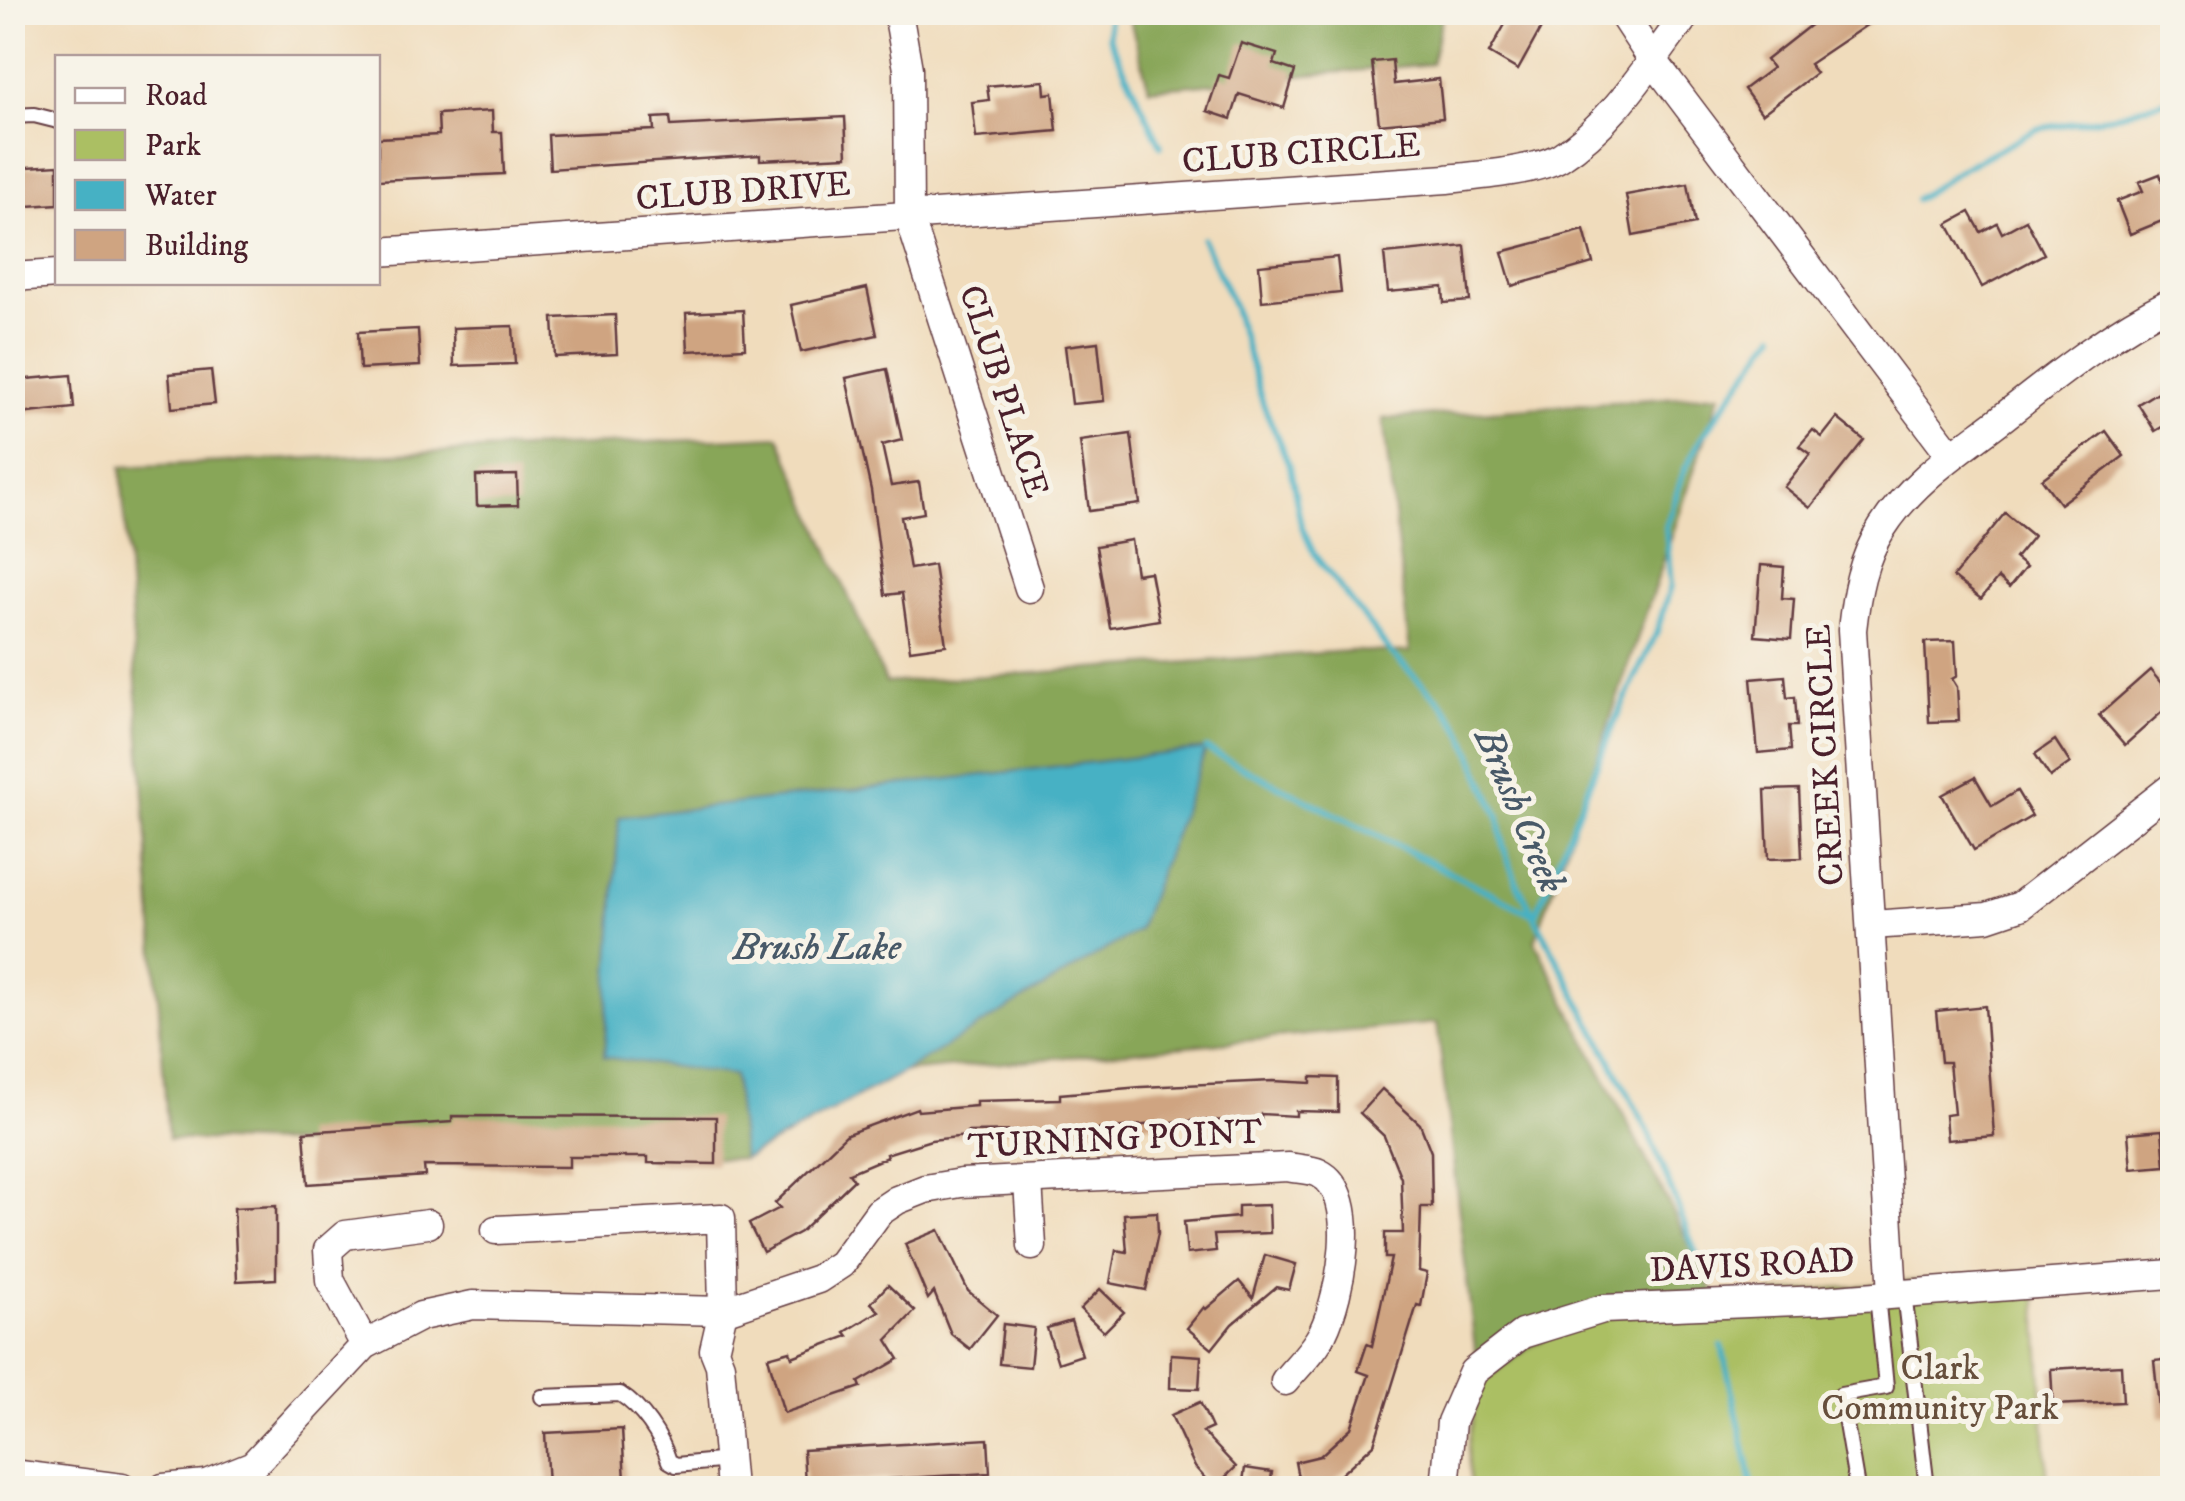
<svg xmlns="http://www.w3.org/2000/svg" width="2185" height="1501" viewBox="0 0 2185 1501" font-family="'IM FELL DW Pica',serif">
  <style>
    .green { fill: #abbf63; stroke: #7a6f47; stroke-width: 2.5 }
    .forest { fill: #88a659; stroke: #696242; stroke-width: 2.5 }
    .water { fill: #46b1c4; stroke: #486878; stroke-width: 2.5 }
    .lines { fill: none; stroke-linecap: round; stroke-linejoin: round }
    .stream { stroke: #46b1c4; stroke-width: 6 }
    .building { fill: #cfa481 }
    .lane-casing { stroke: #633b41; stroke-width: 18 }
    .street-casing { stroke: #633b41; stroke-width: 31 }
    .lane { stroke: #fff; stroke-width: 14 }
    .street { stroke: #fff; stroke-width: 28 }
    .labels { text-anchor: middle; stroke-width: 10; stroke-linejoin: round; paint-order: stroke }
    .street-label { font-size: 35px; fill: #4a1f2b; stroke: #f7f3e8 }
    .park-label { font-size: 35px; fill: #674f3c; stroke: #f7f3e8 }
    .water-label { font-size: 38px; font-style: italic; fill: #485968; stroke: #f7f3e8 }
  </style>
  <rect width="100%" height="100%" fill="#f7f3e8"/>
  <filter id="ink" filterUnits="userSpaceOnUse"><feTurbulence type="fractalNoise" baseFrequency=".01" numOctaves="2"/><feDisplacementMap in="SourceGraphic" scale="20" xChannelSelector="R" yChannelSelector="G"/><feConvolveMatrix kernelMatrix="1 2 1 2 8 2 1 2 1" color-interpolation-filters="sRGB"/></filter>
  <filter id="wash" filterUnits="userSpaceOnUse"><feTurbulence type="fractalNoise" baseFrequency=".0048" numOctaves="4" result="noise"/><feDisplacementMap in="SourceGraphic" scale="40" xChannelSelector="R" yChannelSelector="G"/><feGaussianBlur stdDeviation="2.25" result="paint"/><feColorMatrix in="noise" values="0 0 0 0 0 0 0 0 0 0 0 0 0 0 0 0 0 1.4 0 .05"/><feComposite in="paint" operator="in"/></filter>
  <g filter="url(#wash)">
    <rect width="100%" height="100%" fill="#f0dcbc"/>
    <path class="green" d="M2035 1270 2048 1488H1470L1468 1446 1479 1384 1528 1348 1603 1309Z"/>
    <g class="forest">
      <path d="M1128 13H1443L1431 64 1149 89Z"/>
      <path d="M1720 394 1535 941 1714 1293 1593 1301 1479 1384 1437 1023 903 1072 743 1159 168 1139 121 467 779 436 886 683 1349 651 1410 652 1383 419Z"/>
    </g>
    <path class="water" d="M1206 749 1138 930 903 1072 743 1159 734 1075 604 1057 619 817Z"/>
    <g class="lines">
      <g class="stream">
        <path d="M1108 12 1109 37 1161 146"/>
        <path d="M1916 199 1965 167 2037 129 2110 117 2172 98"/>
        <path d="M1203 239 1233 305 1263 404 1290 467 1301 525 1314 554 1392 654 1444 705 1463 733 1499 817 1503 846 1516 881 1648 1131 1697 1256"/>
        <path d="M1206 749 1534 915"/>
        <path d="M1536 914 1615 721 1656 634 1671 586 1666 527 1684 471 1703 435 1775 334"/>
        <path d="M1722 1346 1753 1488"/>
      </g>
    </g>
    <g id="blocks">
      <g class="building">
        <path d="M1512 12H1550L1518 70 1489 53Z"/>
        <path d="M1827 12H1886L1809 64 1816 73 1762 114 1744 89 1772 68 1766 60Z"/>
        <path d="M1241 43 1277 54 1274 64 1295 71 1284 108 1239 94 1231 119 1207 111 1219 75 1229 78Z"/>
        <path d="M1392 60 1394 84 1439 79 1443 118 1379 124 1372 62Z"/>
        <path d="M1044 81 1045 94 1053 93 1057 131 976 138 972 102 989 100 987 86Z"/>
        <path d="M492 111 493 132H502L504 174 378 180V138L439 135 438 114Z"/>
        <path d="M670 117 671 126 845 117 847 156 760 160V155L550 169 548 135 654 130 653 118Z"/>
        <path d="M58 165V204L12 207V168Z"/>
        <path d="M2160 174 2162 180 2172 176V217L2130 234 2117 201 2143 191 2139 182Z"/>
        <path d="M1688 184 1695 224 1633 236 1626 195Z"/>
        <path d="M1970 212 1981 232 1997 223 2002 233 2026 220 2044 254 1982 287 1948 224Z"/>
        <path d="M1584 230 1593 263 1512 286 1502 252Z"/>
        <path d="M1465 246 1470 301 1444 303 1443 287 1388 292 1384 254Z"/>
        <path d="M1337 257 1341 293 1262 301 1259 265Z"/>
        <path d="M867 288 877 335 801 352 791 305Z"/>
        <path d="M743 310 745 348 688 351 686 313Z"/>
        <path d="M615 315 617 354 555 357 553 318Z"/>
        <path d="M513 326 515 364 454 366 453 328Z"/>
        <path d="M418 329 420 366 360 369 358 332Z"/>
        <path d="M1098 342 1104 401 1072 404 1065 346Z"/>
        <path d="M887 369 902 440 882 445 891 486 919 482 924 513 901 517 910 569 934 565 946 645 910 650 902 593 885 595 871 490 846 378Z"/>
        <path d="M211 370 215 404 172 408 169 374Z"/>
        <path d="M71 375 74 408 19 414 16 380Z"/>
        <path d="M2172 383V421L2155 431 2138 404Z"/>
        <path d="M1837 418 1864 440 1810 508 1784 487 1810 454 1799 446 1813 430 1822 437Z"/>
        <path d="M2106 431 2124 456 2060 504 2042 479Z"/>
        <path d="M1131 434 1140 504 1089 511 1080 441Z"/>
        <path d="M517 475 518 505 477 506 476 476Z"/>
        <path d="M2005 513 2033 536 2015 558 2026 567 2009 588 1998 578 1981 599 1953 577Z"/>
        <path d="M1131 540 1136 574 1150 572 1159 620 1110 628 1096 546Z"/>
        <path d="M1761 565 1784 567 1782 598 1794 599 1791 639 1755 636Z"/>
        <path d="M1955 641 1957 676 1952 679 1957 687 1959 721 1929 722 1925 642Z"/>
        <path d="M2150 670 2172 696V703L2125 745 2099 715Z"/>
        <path d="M1785 676 1787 698 1795 697 1797 726H1789L1791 750 1758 753 1751 679Z"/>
        <path d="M2055 740 2070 763 2050 777 2035 754Z"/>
        <path d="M1975 777 1992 806 2017 791 2032 816 1974 850 1942 795Z"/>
        <path d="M1799 789 1802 858 1768 859 1765 790Z"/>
        <path d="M1985 1006 1994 1136 1947 1140 1945 1115 1954 1114 1949 1062H1941L1936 1011Z"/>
        <path d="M1311 1077 1338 1078V1112L1296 1111V1116L1261 1114V1120L1184 1121 1094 1130 967 1132V1136L931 1140 886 1154 887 1157 849 1173 854 1180 800 1232 763 1252 749 1224 780 1208 775 1203 847 1134 917 1108 918 1111 976 1106V1101L1060 1099V1094L1141 1087 1273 1081 1311 1083Z"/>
        <path d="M1382 1089 1420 1124 1431 1152 1432 1207H1421L1419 1271 1427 1273 1421 1306 1417 1305 1374 1444 1326 1488H1300L1295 1462 1320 1456 1351 1428 1369 1375 1358 1371 1367 1344 1372 1346 1391 1258H1385V1233H1403L1401 1178 1384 1136 1360 1113Z"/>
        <path d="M452 1116 716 1117V1164L648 1163V1157H569V1167L424 1166 425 1176 308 1184 304 1132 452 1122Z"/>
        <path d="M2162 1130 2165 1166 2131 1169 2128 1133Z"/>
        <path d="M1269 1205 1270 1233 1214 1235 1216 1251 1187 1254 1184 1222 1238 1217V1206Z"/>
        <path d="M276 1206V1279L237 1281 234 1208Z"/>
        <path d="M1157 1212 1158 1233 1146 1290 1110 1283 1116 1250 1127 1252 1124 1214Z"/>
        <path d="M939 1230 968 1291 997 1315 970 1349 951 1334 934 1292 928 1299 905 1244Z"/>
        <path d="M1265 1255 1296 1264 1289 1290 1276 1287 1232 1324 1212 1349 1187 1328 1204 1307 1206 1309 1239 1281 1253 1298Z"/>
        <path d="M888 1285 915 1311 887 1340 899 1359 859 1382 861 1387 784 1413 768 1357 790 1351 792 1357 848 1336 845 1332 879 1311 871 1303Z"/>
        <path d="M1100 1289 1124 1312 1104 1332 1080 1309Z"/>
        <path d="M1071 1321 1082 1355 1058 1363 1047 1328Z"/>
        <path d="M1003 1324 1034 1328 1030 1367 999 1364Z"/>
        <path d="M1171 1354 1201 1356 1199 1389 1170 1388Z"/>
        <path d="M2172 1359V1416L2160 1417 2154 1361Z"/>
        <path d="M2121 1365 2123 1402 2053 1405 2051 1369Z"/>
        <path d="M1200 1402 1212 1428 1203 1432 1236 1467 1214 1488 1195 1467 1171 1415Z"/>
        <path d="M622 1429 625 1481 548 1486 545 1433Z"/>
        <path d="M988 1439 990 1473 805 1484 803 1450Z"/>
        <path d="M1245 1468 1272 1472 1270 1488H1242Z"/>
      </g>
    </g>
  </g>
  <g filter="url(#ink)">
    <use href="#blocks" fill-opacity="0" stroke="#633b41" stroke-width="2.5"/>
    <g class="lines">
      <g class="lane-casing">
        <g id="lane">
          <path d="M12 64 15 116"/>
          <path d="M12 116 34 115 58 121"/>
          <path d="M1904 1293 1927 1488"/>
          <path d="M542 1397 620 1394C642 1408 661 1436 669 1461L676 1465 729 1460"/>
          <path d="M1857 1488 1841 1395 1886 1387 1877 1295"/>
        </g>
      </g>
      <g class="street-casing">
        <g id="street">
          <path d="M898 12 908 69 909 216 1029 588"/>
          <path d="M1621 12 1652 59 1951 455"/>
          <path d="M378 252 1447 179C1475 176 1537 171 1560 157 1614 123 1650 62 1688 12"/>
          <path d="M12 277 58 274"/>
          <path d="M1872 925 1987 917 2020 906 2172 787"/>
          <path d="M1028 1182 1032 1246"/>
          <path d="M496 1230 721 1218 723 1311 714 1350 720 1365 731 1488"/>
          <path d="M1893 1293 1852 630C1856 594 1862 559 1882 528 1912 481 1958 452 2001 419 2056 376 2109 333 2172 302"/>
          <path d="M365 1345 330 1280 328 1250 345 1235 428 1224"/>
          <path d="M12 1474 122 1488"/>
          <path d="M163 1488 206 1484 253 1465 365 1345 421 1316 473 1305 723 1311 818 1279 841 1264 879 1212 897 1200 925 1189 961 1183 1288 1167C1297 1169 1311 1169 1319 1173 1362 1194 1340 1297 1323 1332 1315 1350 1297 1366 1285 1381"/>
          <path d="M1445 1488 1451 1422 1473 1372 1522 1334 1603 1309 1822 1300 2172 1274"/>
        </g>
      </g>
      <use href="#lane" class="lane"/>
      <use href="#street" class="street"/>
    </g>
  </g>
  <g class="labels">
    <g class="street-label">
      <text transform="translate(1301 152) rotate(-4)" y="12">CLUB CIRCLE</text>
      <text transform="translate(743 190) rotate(-4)" y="12">CLUB DRIVE</text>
      <text transform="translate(1005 391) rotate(72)" y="12">CLUB PLACE</text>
      <text transform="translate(1824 755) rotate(-93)" y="12">CREEK CIRCLE</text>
      <text transform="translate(1115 1138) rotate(-3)" y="12">TURNING POINT</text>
      <text transform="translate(1752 1264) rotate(-3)" y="12">DAVIS ROAD</text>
    </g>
    <g class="park-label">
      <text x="1940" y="1379">Clark<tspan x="1940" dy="40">Community Park</tspan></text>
    </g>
    <g class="water-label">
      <text transform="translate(1521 810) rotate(67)" y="13">Brush Creek</text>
      <text x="817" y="959">Brush Lake</text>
    </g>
  </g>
  <rect width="2185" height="1501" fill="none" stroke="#f7f3e8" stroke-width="50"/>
  <rect x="55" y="55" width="325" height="230" fill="#f7f3e8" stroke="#b29e9c" stroke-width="2.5"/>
  <rect x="75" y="88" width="50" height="15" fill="#ffffff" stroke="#b29e9c" stroke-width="2.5"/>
  <text x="145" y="105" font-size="30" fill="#4a1f2b">Road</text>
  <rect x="75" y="130" width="50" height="30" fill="#abbf63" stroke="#b29e9c" stroke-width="2.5"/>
  <text x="145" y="155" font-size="30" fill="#4a1f2b">Park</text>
  <rect x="75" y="180" width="50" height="30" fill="#46b1c4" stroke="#b29e9c" stroke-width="2.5"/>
  <text x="145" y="205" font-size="30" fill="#4a1f2b">Water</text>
  <rect x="75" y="230" width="50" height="30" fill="#cfa481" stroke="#b29e9c" stroke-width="2.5"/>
  <text x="145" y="255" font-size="30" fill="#4a1f2b">Building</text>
</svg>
